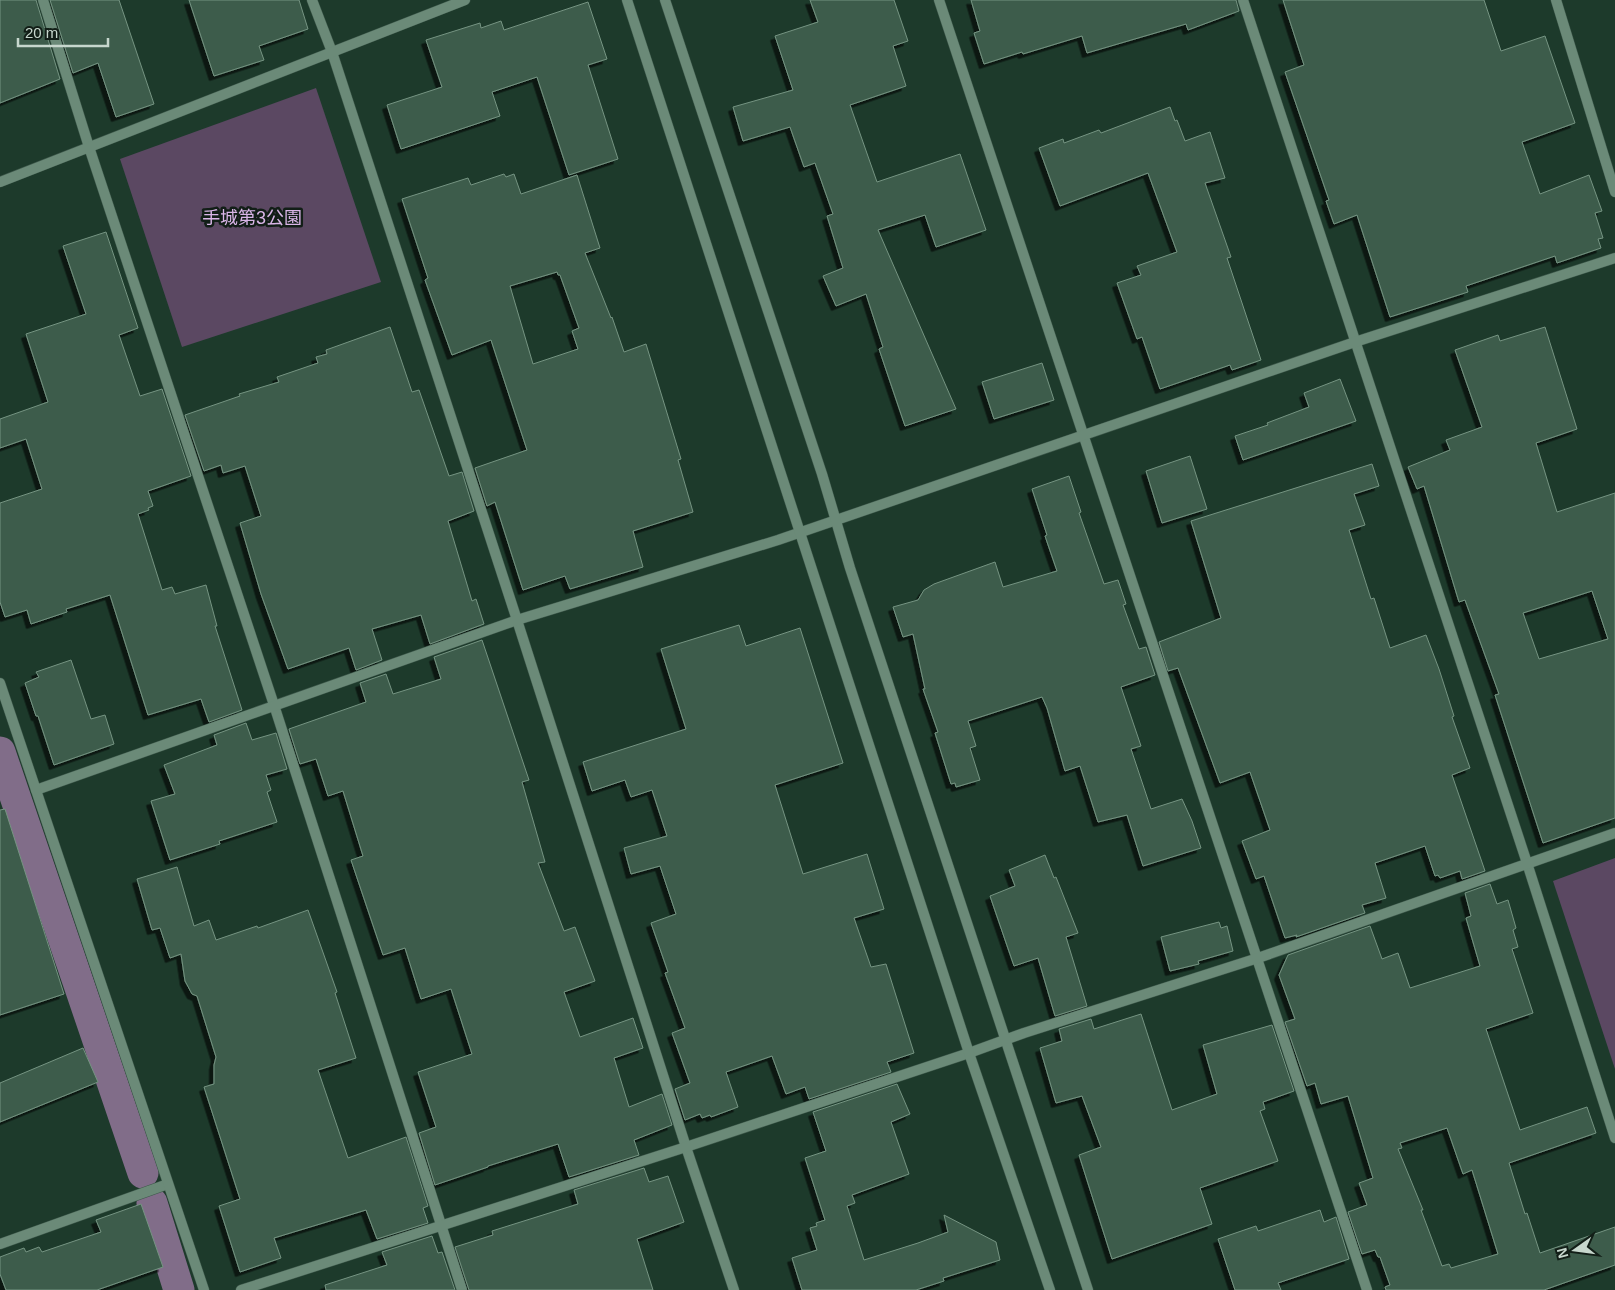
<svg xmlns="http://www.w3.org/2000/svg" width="1615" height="1290" viewBox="0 0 1615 1290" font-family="Helvetica,'Noto Sans JP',sans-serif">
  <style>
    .green { fill: #5b4862 }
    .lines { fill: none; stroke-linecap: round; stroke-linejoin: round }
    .canal { stroke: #816d89; stroke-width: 31 }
    .building { fill: #3e5c4b; stroke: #759482; fill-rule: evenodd; filter: url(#shadow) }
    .minor-casing { stroke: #3e584b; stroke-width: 11 }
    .tertiary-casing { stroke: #3e584b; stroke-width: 11 }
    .minor { stroke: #6b8a78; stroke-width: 10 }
    .tertiary { stroke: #6b8a78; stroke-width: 10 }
    .labels { text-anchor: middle; stroke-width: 5; stroke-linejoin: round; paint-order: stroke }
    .park-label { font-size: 18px; fill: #d9b5e7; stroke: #121e17 }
  </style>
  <defs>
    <filter id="shadow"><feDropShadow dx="-4.5" dy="4.5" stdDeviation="0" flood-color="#0009"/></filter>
  </defs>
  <rect width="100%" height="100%" fill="#1d3a2b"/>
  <g class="green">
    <path d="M316 88 381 282 182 347 120 159Z"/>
    <path d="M1615 858V1069L1553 881Z"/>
  </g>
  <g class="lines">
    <g class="canal">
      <path d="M0 752 143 1173"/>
      <path d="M152 1203 179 1290"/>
    </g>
  </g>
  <g class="building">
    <path d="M0 0H36L60 79 0 103Z"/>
    <path d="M50 0H119L154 104 116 117 98 63 73 73Z"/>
    <path d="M189 0H299L308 29 259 46 264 60 214 76Z"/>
    <path d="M810 0H894L908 41 893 46 906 86 850 105 877 182 960 154 986 230 936 247 925 215 878 230 956 409 905 426 879 349 883 347 866 294 836 306 823 276 843 268 827 216 833 214 815 163 804 167 790 127 743 141 733 107 793 90 775 36 818 22Z"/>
    <path d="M971 0H1236L1239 11 1188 30 1186 24 1087 53 1082 36 1023 54 1022 52 984 64 974 33 980 31Z"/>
    <path d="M1283 0H1484L1501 51 1545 36 1575 123 1522 142 1540 194 1589 175 1602 211 1595 213 1603 238 1598 239 1601 248 1557 263 1555 256 1466 286 1468 292 1390 317 1357 215 1334 224 1326 201 1329 200 1285 72 1304 65Z"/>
    <path d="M588 2 607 59 588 65 618 159 569 175 537 77 492 92 500 116 401 149 387 105 442 87 426 40 480 23 481 28 501 21 504 30Z"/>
    <path d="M1170 107 1175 121 1177 120 1185 141 1210 132 1225 178 1205 183 1231 257 1227 258 1261 360 1232 370 1230 365 1160 389 1142 337 1137 339 1117 283 1141 275 1137 266 1177 252 1148 173 1060 206 1039 148 1063 139 1064 143 1099 130 1101 133Z"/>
    <path d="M504 174 506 177 514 174 521 194 577 175 600 248 585 253 611 318 612 317 624 352 646 344 681 459 678 460 693 512 633 531 643 567 570 589 565 576 523 590 495 502 487 506 475 468 527 450 491 340 452 355 425 280 428 278 402 199 468 178 471 185ZM557 272 558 275H560L579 328 572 331 578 349 533 364 510 286Z"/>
    <path d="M106 232 138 328 119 335 140 396 162 389 191 476 148 491 153 506 148 508 149 510 138 514 162 590 172 587 175 594 206 585 217 626H215L242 710 209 722 201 699 148 715 110 595 66 609 67 612 31 624 27 610 5 617 0 602V503L42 489 26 439 0 448V419L48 402 26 334 86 314 63 246Z"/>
    <path d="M390 327 412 392 419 390 449 476 462 472 474 511 448 521 472 601 476 599 484 624 430 644 421 615 372 629 382 660 356 670 349 648 288 669 261 594 240 523 261 516 245 466 223 473 221 465 204 471 185 415 240 396 239 394 279 382 277 377 318 363 316 357 327 354 326 350Z"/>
    <path d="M1545 327 1577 429 1536 443 1557 512 1615 493V818L1543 843 1495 695 1499 694 1465 600 1459 602 1424 486 1417 489 1408 467 1450 450 1446 440 1482 427 1455 350 1498 335 1500 341ZM1592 591 1608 639 1539 659 1523 613Z"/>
    <path d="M1042 363 1054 400 994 419 982 382Z"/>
    <path d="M1340 379 1356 421 1243 460 1235 436 1268 425 1267 423 1309 407 1304 393Z"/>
    <path d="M1190 456 1207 509 1162 523 1146 471Z"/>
    <path d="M1372 464 1379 486 1354 494 1365 525 1349 530 1371 599 1374 598 1390 648 1426 635 1439 669 1454 716 1452 717 1470 768 1452 775 1485 871 1462 879 1460 871 1440 878 1438 875 1435 876 1425 846 1375 863 1386 898 1362 905 1365 913 1296 937 1297 935 1285 938 1264 876 1256 879 1242 841 1270 830 1250 772 1220 783 1178 668 1168 671 1159 642 1221 618 1191 521Z"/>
    <path d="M1069 476 1081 512 1079 513 1104 584 1118 580 1126 604 1123 605 1139 649 1146 647 1155 675 1121 687 1141 746 1131 749 1151 809 1182 799 1192 821 1201 848 1143 866 1127 815 1098 822 1080 766 1065 771 1047 708 1042 697 968 721 976 746 970 748 980 780 956 787 955 783 951 784 935 733 938 732 923 689H925L913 634 903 637 893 607 918 600 924 590 934 584 995 562 1003 587 1057 571 1045 536 1047 535 1032 489Z"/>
    <path d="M739 625 746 646 800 628 843 763 775 785 803 874 867 854 884 909 854 918 871 967 886 964 914 1053 887 1062 891 1072 809 1099 805 1087 786 1094 772 1056 726 1072 738 1107 711 1117 710 1115 702 1118 700 1114 685 1120 675 1089 690 1083 672 1033 685 1028 665 973 668 972 651 923 676 914 660 866 631 874 624 848 667 836 652 790 631 797 625 780 592 791 583 762 686 729 661 649Z"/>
    <path d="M482 640 529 780 522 782 545 862 538 863 564 931 575 927 595 981 564 992 580 1037 633 1018 643 1048 614 1058 629 1107 662 1094 672 1125 634 1140 639 1155 569 1177 558 1144 488 1166V1167L435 1185 419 1133 436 1127 418 1072 472 1054 451 989 421 999 405 948 383 955 351 860 363 856 343 791 328 796 316 759 300 764 289 729 366 702 360 683 386 674 393 694 441 679 434 657Z"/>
    <path d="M71 660 91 719 105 715 114 744 54 765 38 716H36L25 683 39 677 36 672Z"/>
    <path d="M246 723 252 740 276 733 287 769 266 775 271 790 267 792 277 822 219 841 220 844 170 860 151 801 175 794 164 765 217 745 214 735Z"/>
    <path d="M5 809 64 994 0 1015V810Z"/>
    <path d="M1045 855 1054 878 1056 877 1078 933 1066 937 1087 1006 1055 1016 1038 958 1014 966 990 896 1015 886 1009 870Z"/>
    <path d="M177 867 194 926 209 920 216 940 257 926 258 928 308 910 337 992 335 993 356 1058 318 1070 348 1158 406 1137 428 1206 423 1208 428 1223 377 1239 366 1210 274 1238 281 1258 240 1272 219 1206 240 1199 204 1087 214 1084V1065L216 1057 197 996 192 994 185 981 181 954 170 958 160 928 152 930 137 879Z"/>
    <path d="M1490 884 1497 904 1508 900 1516 928 1513 930 1518 947 1512 949 1533 1013 1486 1029 1520 1130 1587 1107 1596 1133 1509 1163 1525 1214 1527 1213 1540 1253 1615 1227V1265L1544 1290H1386L1385 1287 1390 1285 1380 1257H1378L1375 1250 1362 1254 1348 1212 1367 1205 1359 1183 1373 1178 1348 1096 1321 1104 1315 1083 1307 1086 1285 1022 1295 1019 1279 975 1288 955 1370 926 1382 959 1398 953 1410 988 1480 966 1466 918 1471 916 1465 893ZM1447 1128 1463 1174 1472 1170 1498 1254 1451 1268 1449 1264 1442 1266 1421 1210H1423L1398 1149 1402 1148 1400 1143Z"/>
    <path d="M1219 922 1221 928 1227 926 1233 951 1198 961 1199 964 1170 971 1161 937Z"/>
    <path d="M1141 1014 1172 1110 1217 1094 1203 1045 1272 1025 1294 1091 1263 1102 1265 1109 1260 1111 1278 1161 1200 1188 1212 1224 1112 1259 1079 1155 1101 1147 1082 1096 1056 1103 1040 1048 1062 1041 1059 1029 1091 1019 1094 1029Z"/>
    <path d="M83 1048 98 1082 0 1122V1083Z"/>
    <path d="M897 1084 910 1114 891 1122 909 1174 852 1195 855 1203 847 1206 864 1260 918 1243 948 1232 944 1215 996 1242 1000 1260 943 1278 944 1281 916 1290H802L792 1258 817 1250 810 1228 817 1226 816 1223 825 1220 805 1158 826 1151 813 1112Z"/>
    <path d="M644 1168 649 1182 668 1176 684 1222 637 1239 653 1290H469L455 1247 493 1235 492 1231 578 1204 574 1190Z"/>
    <path d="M141 1204 163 1267 97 1290H6L0 1274V1257L24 1248 26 1252 39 1247 42 1252 101 1232 96 1220Z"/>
    <path d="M1320 1210 1324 1222 1336 1217 1349 1259 1278 1283 1281 1290H1235L1218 1239 1256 1226 1258 1231Z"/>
    <path d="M432 1236 438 1253 442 1252 455 1290H326L325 1285 387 1265 382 1252Z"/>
  </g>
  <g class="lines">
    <g class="minor-casing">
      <g id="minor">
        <path d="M43 0 89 147 274 705 462 1290"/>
        <path d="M312 0 332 52 517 620 686 1147 734 1290"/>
        <path d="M939 0C1080 431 1225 860 1367 1290"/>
        <path d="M1243 0 1527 863 1615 1138"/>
        <path d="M1556 0 1615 192"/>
        <path d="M0 182 465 0"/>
        <path d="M36 790 517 620 778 540 1355 342 1615 258"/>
        <path d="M0 1244 168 1184"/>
        <path d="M241 1290 686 1147 969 1053 1024 1033 1258 958 1615 833"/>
      </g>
    </g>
    <g class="tertiary-casing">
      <g id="tertiary">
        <path d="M627 0 969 1053 1050 1290"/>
        <path d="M665 0 822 474 850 568 1088 1290"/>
        <path d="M0 683 204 1290"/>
      </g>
    </g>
    <use href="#minor" class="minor"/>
    <use href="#tertiary" class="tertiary"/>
  </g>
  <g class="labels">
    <g class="park-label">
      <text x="252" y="224">手城第3公園</text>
    </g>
  </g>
  <g transform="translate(1575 1250) rotate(256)" stroke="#121e17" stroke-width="4" paint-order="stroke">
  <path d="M0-4L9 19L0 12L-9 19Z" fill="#c7d7cd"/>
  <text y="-8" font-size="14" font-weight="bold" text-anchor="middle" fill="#c7d7cd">N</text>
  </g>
  <path d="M18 38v8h90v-8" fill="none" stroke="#c7d7cd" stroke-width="2.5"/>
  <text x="25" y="38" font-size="15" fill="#c7d7cd" stroke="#121e17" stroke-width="4" paint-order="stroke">20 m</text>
</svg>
